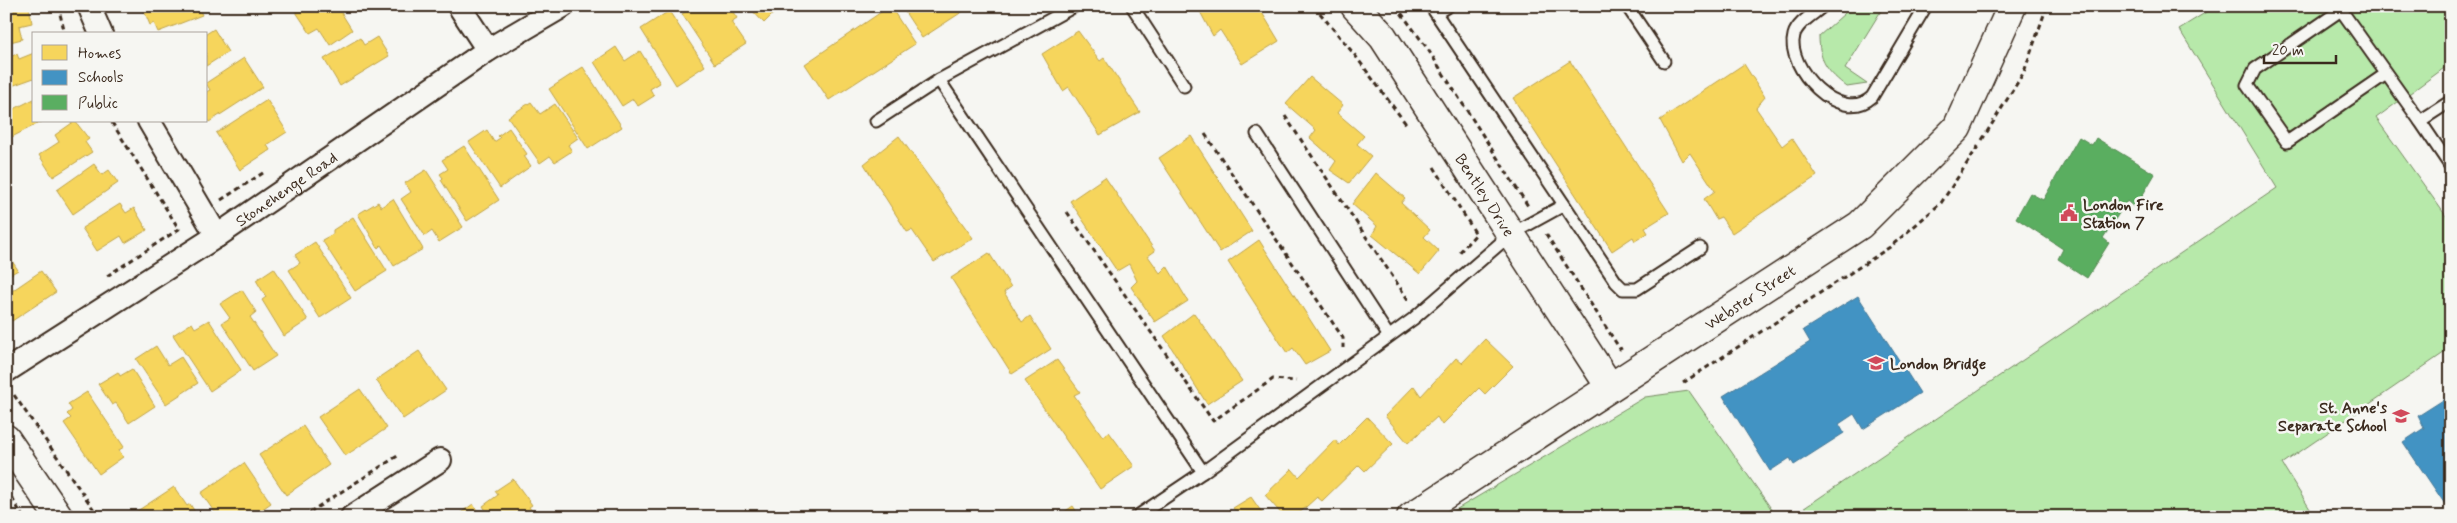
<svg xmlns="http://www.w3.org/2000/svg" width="2457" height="523" viewBox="0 0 2457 523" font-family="Mynerve,sans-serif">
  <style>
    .green { fill: #b7e9aa; stroke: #798a64 }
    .homes { fill: #f6d55c; stroke: #bea249 }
    .schools { fill: #4393c3; stroke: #417492 }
    .public { fill: #5aae61; stroke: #51864d }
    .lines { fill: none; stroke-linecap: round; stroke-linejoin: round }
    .lane-casing { stroke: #3b2a1e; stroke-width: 15 }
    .street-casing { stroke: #3b2a1e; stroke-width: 26 }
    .secondary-casing { stroke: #3b2a1e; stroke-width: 31 }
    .path { stroke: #3b2a1e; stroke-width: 3; stroke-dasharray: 5 4; stroke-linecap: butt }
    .lane { stroke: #f6f6f2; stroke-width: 11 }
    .street { stroke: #f6f6f2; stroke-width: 22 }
    .secondary { stroke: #f6f6f2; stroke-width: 28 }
    .labels { text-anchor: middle; stroke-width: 5; stroke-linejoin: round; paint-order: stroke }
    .street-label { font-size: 16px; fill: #3b2a1e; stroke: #f6f6f2 }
    .poi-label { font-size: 16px; font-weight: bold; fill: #3b2a1e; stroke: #f6f6f2; text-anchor: start }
  </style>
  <rect width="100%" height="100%" fill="#f6f6f2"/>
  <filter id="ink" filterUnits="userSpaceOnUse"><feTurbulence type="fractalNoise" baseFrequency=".02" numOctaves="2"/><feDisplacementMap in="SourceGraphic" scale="10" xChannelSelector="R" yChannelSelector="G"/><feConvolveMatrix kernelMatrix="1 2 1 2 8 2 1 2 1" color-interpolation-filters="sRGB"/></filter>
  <g filter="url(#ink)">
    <g class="green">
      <path d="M1853 6H1884L1845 69 1867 84 1847 87C1828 72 1819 62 1819 36Z"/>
      <path d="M2216 6H2451V63L2376 118 2451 223V348L2282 464 2315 517H1791L2277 188 2179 29Z"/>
      <path d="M1689 391 1777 517H1455L1452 512 1645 397Z"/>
    </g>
    <g class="homes">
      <path d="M29 6 32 23 19 26 22 39 6 43V7Z"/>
      <path d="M148 6H198L202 15 158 32 154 23 150 25 143 8Z"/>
      <path d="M292 6H337L352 30 330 45 319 28 310 33Z"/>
      <path d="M694 6H729L737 18 731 22 746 44 715 64 682 14Z"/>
      <path d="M748 6H781L764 23Z"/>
      <path d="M890 6 915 44 829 100 805 64Z"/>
      <path d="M901 6H971L922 38Z"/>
      <path d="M1197 6H1247L1249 9 1258 6 1279 41 1242 64 1220 30 1213 36Z"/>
      <path d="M669 11 705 66 676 85 641 29Z"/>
      <path d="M214 29 228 52 206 66V34Z"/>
      <path d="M1078 31 1100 61 1104 58 1140 112 1100 135 1069 87 1063 91 1042 54Z"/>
      <path d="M377 37 389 56 340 86 324 59 360 38 364 45Z"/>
      <path d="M616 47 625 61 640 51 660 83 650 89 654 96 638 106 633 99 622 106 594 62Z"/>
      <path d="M34 53V78L6 88V58L17 54 19 59Z"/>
      <path d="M244 58 263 87 209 122 206 117V92L210 90 206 83Z"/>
      <path d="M1570 61 1669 213 1645 228 1648 233 1635 241 1633 237 1612 251 1513 98Z"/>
      <path d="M1744 64 1765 97 1756 108 1782 146 1792 138 1817 176 1732 233 1721 217 1716 219 1704 199 1715 191 1690 153 1682 161 1660 120Z"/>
      <path d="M583 67 622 127 588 149 549 89Z"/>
      <path d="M1310 77 1343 105 1337 113 1364 136 1357 144 1371 156 1349 183 1330 170 1336 161 1310 138 1316 130 1286 104Z"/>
      <path d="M34 99V121H43L6 140V113Z"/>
      <path d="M267 100 287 132 267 145 270 150 240 170 216 133Z"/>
      <path d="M531 102 540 114 555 104 578 138 568 145 572 151 555 162 550 156 540 163 508 117Z"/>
      <path d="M75 121 89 139 85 142 92 152 53 177 39 155 59 142 55 135Z"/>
      <path d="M509 128 527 154 524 156 531 166 500 188 469 142 487 130 494 142 500 138 498 136Z"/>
      <path d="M899 136 973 238 934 262 912 230 907 232 864 164Z"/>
      <path d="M1191 136 1252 231 1220 252 1159 158Z"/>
      <path d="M464 146 499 200 467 221 441 180 443 178 440 174 448 169 442 160Z"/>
      <path d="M94 164 102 175 109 170 118 183 73 214 57 190Z"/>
      <path d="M426 170 463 227 439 242 432 231 425 236 401 199 411 192 405 183Z"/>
      <path d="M1376 173 1405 198 1401 203 1430 230 1424 237 1439 251 1420 274 1372 235 1377 226 1352 204Z"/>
      <path d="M1105 177 1155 251 1148 256 1160 273 1167 266 1188 301 1155 322 1131 287 1137 281 1129 264 1117 271 1070 201Z"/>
      <path d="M393 199 423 249 394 266 381 245 378 248 358 214 378 202 381 207Z"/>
      <path d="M120 204 126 213 134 208 147 230 125 243 121 236 97 251 82 228Z"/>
      <path d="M353 217 387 271 355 291 322 240 333 234V230Z"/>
      <path d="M1259 240 1330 351 1305 365 1293 348 1287 353 1228 262Z"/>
      <path d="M315 242 351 298 320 318 289 270 300 263 295 255Z"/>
      <path d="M6 252 18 270 6 277Z"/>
      <path d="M989 253 1011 287 1004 292 1022 322 1030 316 1051 349 1012 374 951 278Z"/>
      <path d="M274 268 308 320 284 336 262 300 266 297 256 280Z"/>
      <path d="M41 271 56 292 12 321 9 317 6 319V295Z"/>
      <path d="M242 290 256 312 250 317 276 356 253 371 222 323 230 318 220 304Z"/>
      <path d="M1194 313 1242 381 1207 404 1164 336Z"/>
      <path d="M209 320 241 370 210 391 173 335 192 323 195 328Z"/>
      <path d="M1485 339 1513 366 1485 394 1479 388 1442 425 1437 417 1408 443 1385 416 1414 386 1421 396 1456 358 1462 363Z"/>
      <path d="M156 346 168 365 181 357 198 383 166 404 136 359Z"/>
      <path d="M419 351 446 390 403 419 376 380Z"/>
      <path d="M1057 360 1080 392 1074 395 1103 437 1109 432 1134 466 1100 489 1025 381Z"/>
      <path d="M132 369 155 406 129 423 116 403 112 405 98 384 118 372 120 376Z"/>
      <path d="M360 389 387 428 345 456 318 417Z"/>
      <path d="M87 392 124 447 119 450 123 457 99 474 64 423 71 418 67 414 72 410 68 404Z"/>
      <path d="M1367 417 1393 444 1365 471 1359 465 1322 501 1317 497 1295 517H1284L1265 495 1292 469 1299 477 1335 440 1339 445Z"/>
      <path d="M303 426 329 465 286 495 259 455Z"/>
      <path d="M244 463 271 503 251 517H218L201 493Z"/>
      <path d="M513 479 532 505 529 507 536 517H490L483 506 498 495 495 491Z"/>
      <path d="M174 487 187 506 190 504 198 517H128Z"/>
      <path d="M1251 497 1265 517H1232L1237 513 1233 508Z"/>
      <path d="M473 504 481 517H455Z"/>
      <path d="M1073 506 1080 517H1057Z"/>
    </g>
    <g class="schools">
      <path d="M1858 296 1920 393 1863 429 1854 414 1839 424 1844 433 1794 465 1790 458 1770 471 1723 396 1810 342 1803 330Z"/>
      <path d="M2451 395V513L2403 442 2424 428 2418 416Z"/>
    </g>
    <path class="public" d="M2079 137 2092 145 2096 138 2155 174 2135 208 2127 201 2103 238 2109 243 2087 278 2058 259 2063 249 2016 218 2030 193 2043 200Z"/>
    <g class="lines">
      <g class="lane-casing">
        <g id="lane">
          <path d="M1132 6 1184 86"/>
          <path d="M1431 6 1616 282 1623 289H1637L1700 248"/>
          <path d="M1627 6 1664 61"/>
          <path d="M1823 6C1814 14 1797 23 1794 35 1785 67 1840 126 1872 97L1926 6"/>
          <path d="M1436 13 1448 6"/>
          <path d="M2386 74 2287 142 2247 85 2255 69 2341 10 2420 121"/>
          <path d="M939 80 1203 472"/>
          <path d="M2451 101 2420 121 2451 167"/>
          <path d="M876 121 939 80 1075 6"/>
          <path d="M1257 134 1388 335"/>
          <path d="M1136 517 1203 472 1413 319 1511 234 1564 205"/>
        </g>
      </g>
      <g class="street-casing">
        <g id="street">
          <path d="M89 6 101 34"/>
          <path d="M459 6 488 50"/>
          <path d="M149 121 217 236"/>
          <path id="s1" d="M6 371 217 236 488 50 563 6"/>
          <path d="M352 517 440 460"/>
        </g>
      </g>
      <g class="secondary-casing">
        <g id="secondary">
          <path id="s2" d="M1355 6 1383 37 1610 387"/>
          <path d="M6 439 59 517"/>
          <path id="s3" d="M1411 517 1860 225 1957 128 2012 6"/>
        </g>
      </g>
      <g class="path">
        <path d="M58 6 65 34"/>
        <path d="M1314 6 1354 54 1406 124"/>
        <path d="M1396 6 1427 48 1528 206"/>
        <path d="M1285 116 1409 301"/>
        <path d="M1205 134 1343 338V348"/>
        <path d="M1982 140 2024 72 2047 6"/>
        <path d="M1434 167 1476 234 1458 254"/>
        <path d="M221 200 266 171"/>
        <path d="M1067 212 1213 421 1273 379 1296 381"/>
        <path d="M1546 234 1620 349 1622 348"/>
        <path d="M107 276 179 229 111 121"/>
        <path d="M1683 383 1890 247 1941 203 1979 145"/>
        <path d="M14 395 99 517"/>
        <path d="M12 498 23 517"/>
        <path d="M302 517 399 455"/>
      </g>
      <use href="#lane" class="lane"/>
      <use href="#street" class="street"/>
      <use href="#secondary" class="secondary"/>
    </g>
  </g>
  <defs>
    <g id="civic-bare" transform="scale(1.35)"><path d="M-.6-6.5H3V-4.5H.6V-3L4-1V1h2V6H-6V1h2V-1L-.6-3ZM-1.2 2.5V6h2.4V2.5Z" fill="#d1495b" stroke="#f6f6f2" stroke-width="2.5" paint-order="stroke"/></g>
    <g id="school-bare" transform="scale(1.35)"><path d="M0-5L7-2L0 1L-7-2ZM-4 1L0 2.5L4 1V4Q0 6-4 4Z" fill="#d1495b" stroke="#f6f6f2" stroke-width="2.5" paint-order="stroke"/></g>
  </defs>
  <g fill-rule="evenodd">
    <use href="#civic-bare" x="2069" y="213"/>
    <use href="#school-bare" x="1876" y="363"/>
    <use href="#school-bare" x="2401" y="416"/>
  </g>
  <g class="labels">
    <g class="street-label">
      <text dy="6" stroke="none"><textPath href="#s1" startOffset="334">Stonehenge Road</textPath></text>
      <text dy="6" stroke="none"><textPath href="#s2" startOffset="230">Bentley Drive</textPath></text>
      <text dy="6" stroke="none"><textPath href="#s3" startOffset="404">Webster Street</textPath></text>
    </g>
    <g class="poi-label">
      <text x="2083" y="210">London Fire<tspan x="2083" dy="18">Station 7</tspan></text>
      <text x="1890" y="369">London Bridge</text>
      <text x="2387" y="413" text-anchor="end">St. Anne's<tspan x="2387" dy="18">Separate School</tspan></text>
    </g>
  </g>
  <rect width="2457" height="523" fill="none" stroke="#f6f6f2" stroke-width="25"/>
  <rect x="12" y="12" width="2432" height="498" fill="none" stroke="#3b2a1e" stroke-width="2" filter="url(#ink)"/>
  <rect x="32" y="32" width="175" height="90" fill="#f6f6f2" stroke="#aba49d"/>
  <rect x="42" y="45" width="25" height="15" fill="#f6d55c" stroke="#aba49d"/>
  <text x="78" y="58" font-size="15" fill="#3b2a1e">Homes</text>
  <rect x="42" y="70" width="25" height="15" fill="#4393c3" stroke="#aba49d"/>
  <text x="78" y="82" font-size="15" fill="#3b2a1e">Schools</text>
  <rect x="42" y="95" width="25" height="15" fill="#5aae61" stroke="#aba49d"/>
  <text x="78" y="108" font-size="15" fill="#3b2a1e">Public</text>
  <path d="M2264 55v8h72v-8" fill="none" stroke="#3b2a1e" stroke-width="2.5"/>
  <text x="2272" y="55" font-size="15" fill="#3b2a1e" stroke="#f6f6f2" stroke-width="4" paint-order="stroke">20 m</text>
</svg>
